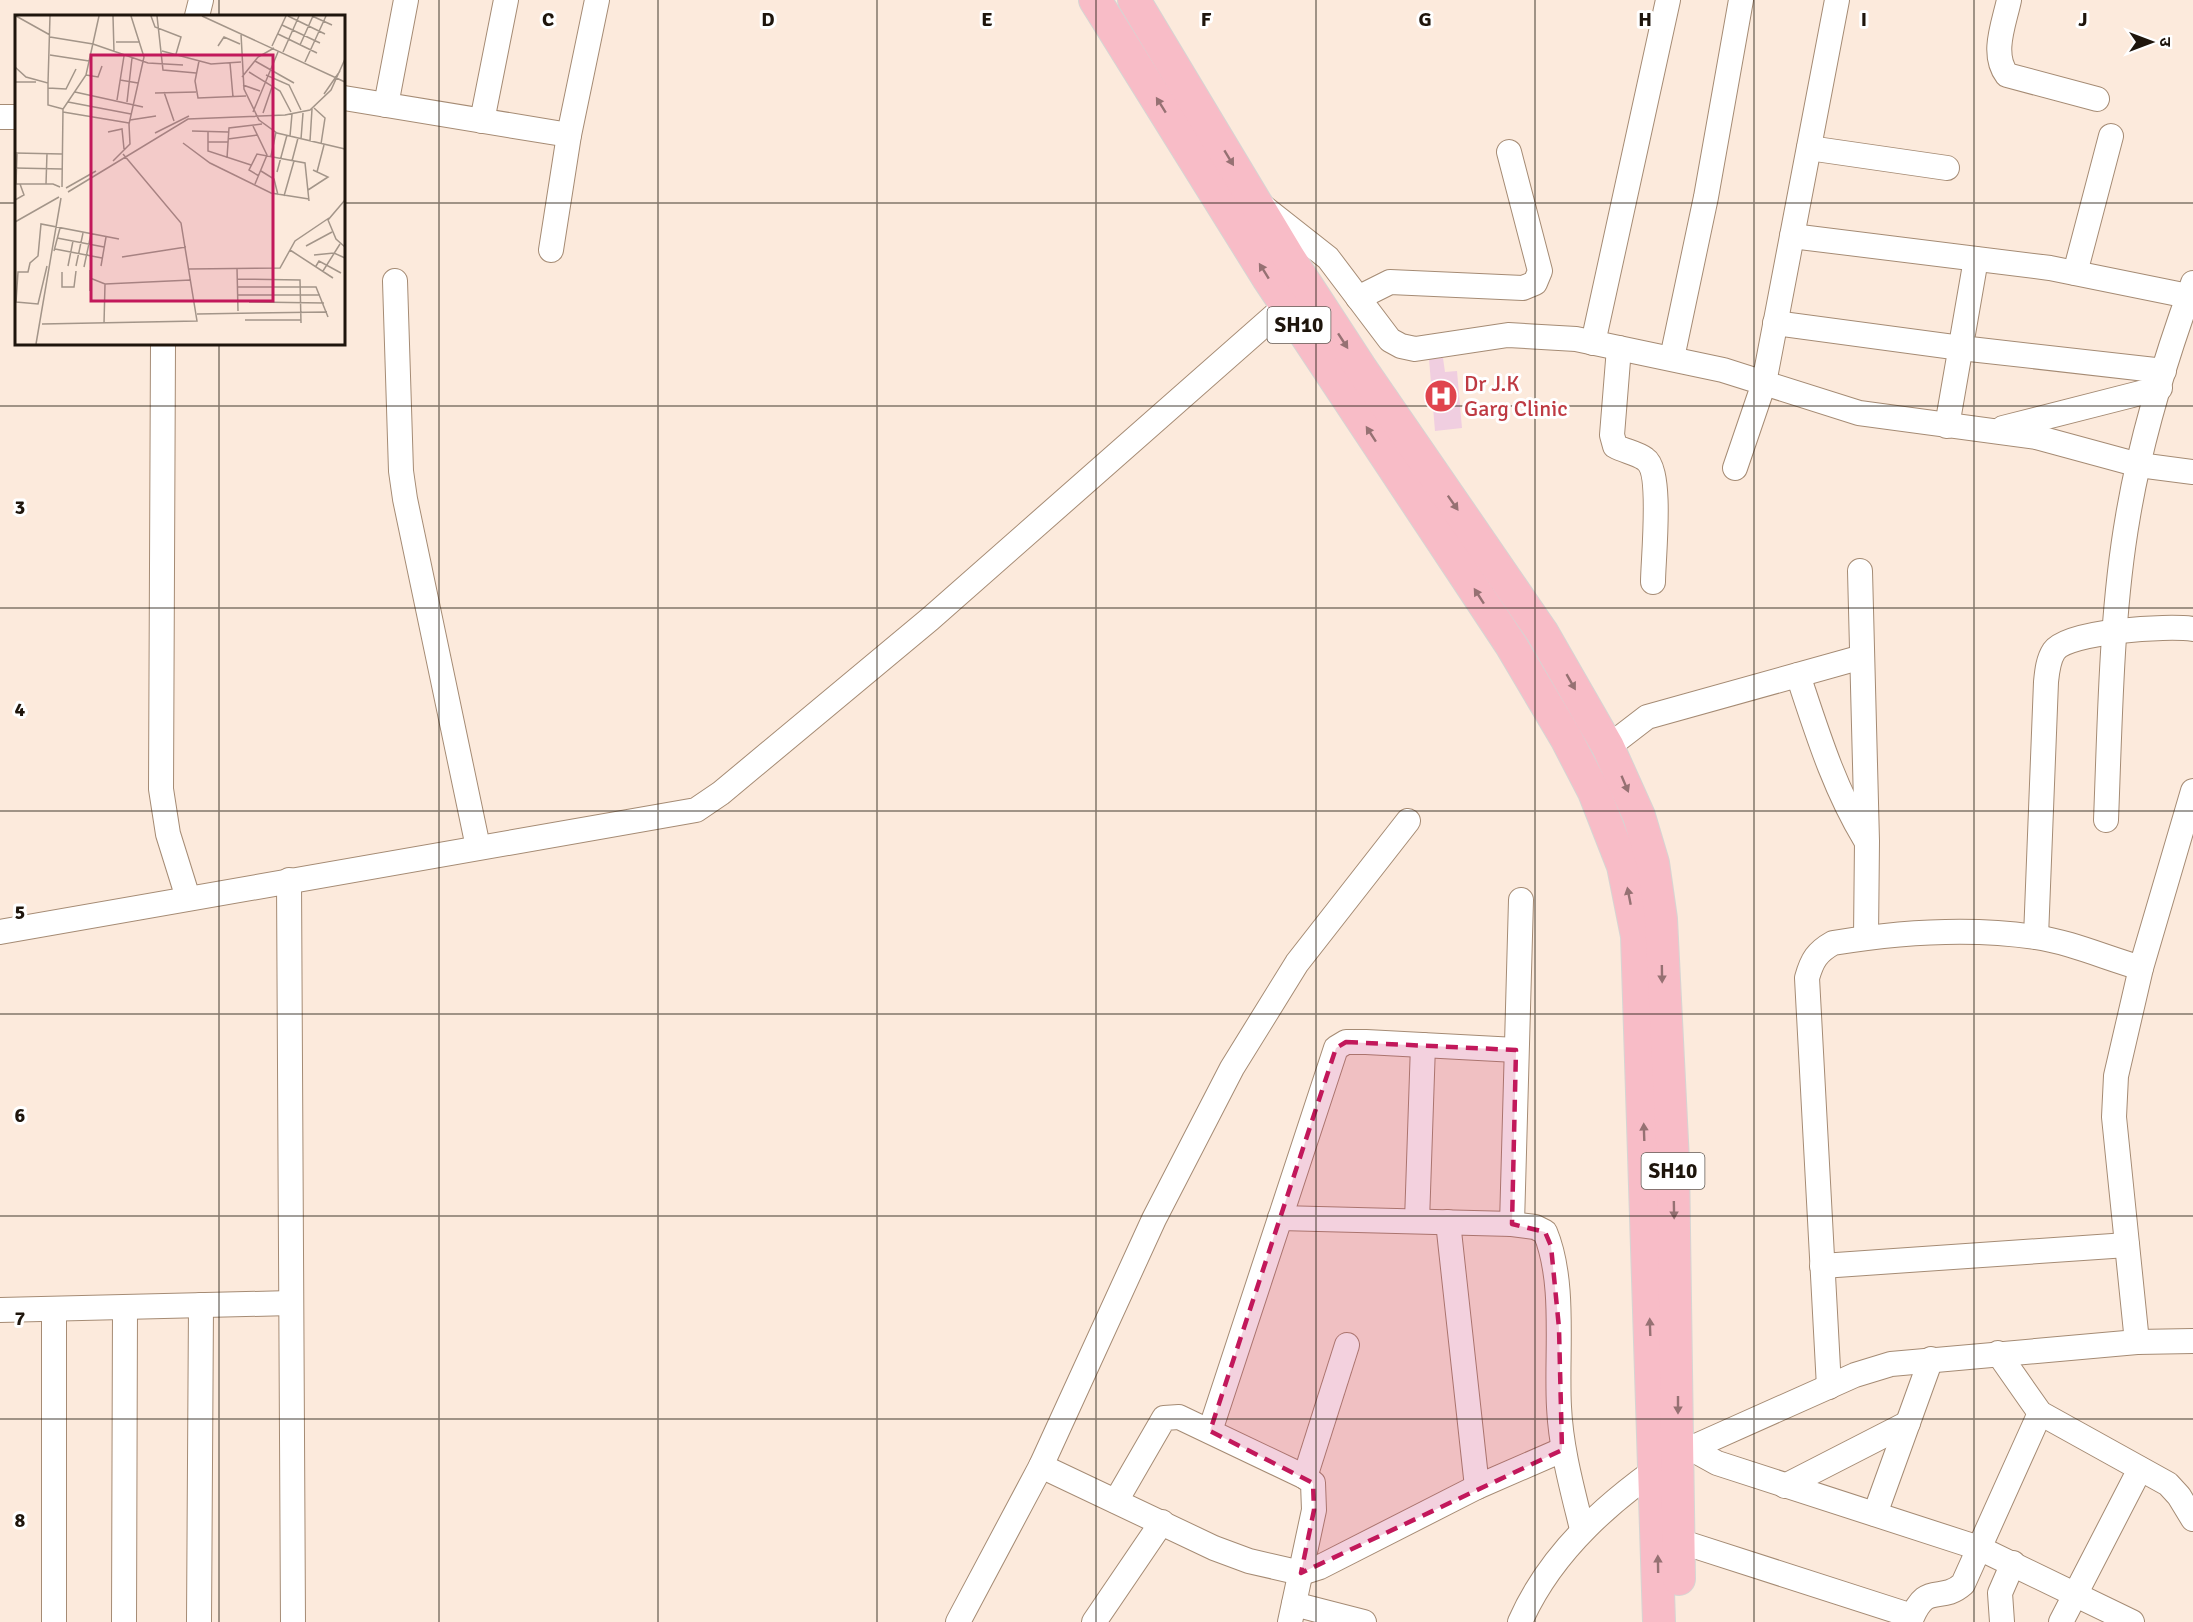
<svg xmlns="http://www.w3.org/2000/svg" width="2193" height="1622" viewBox="0 0 2193 1622" font-family="Signika,'Noto Sans Devanagari',sans-serif">
  <style>
    .building { fill: #f0cee0 }
    .lines { fill: none; stroke-linecap: round; stroke-linejoin: round }
    .minor-casing { stroke: #a58b74; stroke-width: 26 }
    .major-casing { stroke: #d6d5d3; stroke-width: 34 }
    .minor { stroke: #fff; stroke-width: 24 }
    .major { stroke: #f8bcc7; stroke-width: 32 }
    .oneway { fill: #967173 }
    .marked { fill: #c2185b; fill-opacity: 0.2; stroke: #c2185b; stroke-width: 4.5; stroke-dasharray: 12 8; stroke-linejoin: round }
    .grid { fill: none; stroke: #1e150c; stroke-width: 1.5; stroke-opacity: 0.55 }
    .labels { text-anchor: middle; stroke-width: 6; stroke-linejoin: round; paint-order: stroke }
    .shield { fill: #fff; stroke: #625b55; stroke-width: 1.5 }
    .shield-label { font-size: 21px; font-weight: bold; fill: #1e150c }
    .health-label { font-size: 22px; fill: #be3a42; stroke: #fff; text-anchor: start }
    .inset-road { fill: none; stroke: #a39589; stroke-width: 1.5 }
    .view { fill: #c2185b; fill-opacity: 0.15; stroke: #c2185b; stroke-width: 3 }
    .inset-edge { fill: none; stroke: #1e150c; stroke-width: 3 }
    .grid-label { font-size: 20px; text-anchor: middle; font-weight: bold; fill: #1e150c; stroke: #fff; stroke-width: 6; stroke-linejoin: round; paint-order: stroke }
  </style>
  <rect width="100%" height="100%" fill="#fceadc"/>
  <path class="building" d="M1443 358 1445 372 1457 371 1462 428 1435 431 1429 359Z"/>
  <g class="lines">
    <g class="minor-casing">
      <g id="minor">
        <path d="M2009 0C2004 24 1991 54 2007 75L2097 99"/>
        <path d="M197 16 201 0"/>
        <path d="M344 98 569 135"/>
        <path d="M386 105 406 0"/>
        <path d="M0 117H16"/>
        <path d="M482 121 506 0"/>
        <path d="M1809 148 1947 168"/>
        <path d="M1262 206 1328 258 1390 340 1401 346 1415 349 1508 335 1576 339 1723 370 1859 413 2036 437 2139 465 2193 472"/>
        <path d="M1792 236 2050 268 2188 296"/>
        <path d="M551 250 569 135 597 0"/>
        <path d="M2075 273 2111 136"/>
        <path d="M395 281 401 471 405 499 478 847"/>
        <path d="M1358 298 1390 282 1523 288 1535 283 1540 271 1509 152"/>
        <path d="M1775 323 1961 348 2164 371"/>
        <path d="M1593 343 1668 0"/>
        <path d="M163 344 161 789 168 834 188 898"/>
        <path d="M1619 348 1612 435 1615 446C1624 451 1637 453 1645 459 1663 471 1653 559 1653 582"/>
        <path d="M1672 358 1706 197 1741 0"/>
        <path d="M1947 426 1976 259"/>
        <path d="M2003 428 2160 388"/>
        <path d="M1735 468 1764 383 1837 0"/>
        <path d="M1860 571 1867 841 1866 937"/>
        <path d="M1798 675C1817 732 1834 788 1865 839"/>
        <path d="M1608 747 1647 717 1862 657"/>
        <path d="M2106 820C2110 721 2111 613 2128 516 2141 438 2166 357 2193 283"/>
        <path d="M289 880 293 1622"/>
        <path d="M0 932 696 810 721 793 930 619 1299 294"/>
        <path d="M2036 937 2046 682C2047 672 2048 660 2054 651 2068 631 2168 625 2193 629"/>
        <path d="M1280 1218 1512 1224 1535 1227 1545 1232C1566 1282 1556 1353 1559 1407 1561 1449 1572 1488 1582 1529"/>
        <path d="M1417 1221 1423 1045"/>
        <path d="M1448 1222 1477 1487"/>
        <path d="M1512 1224 1521 900"/>
        <path d="M1822 1266 2127 1245"/>
        <path d="M0 1310 291 1303"/>
        <path d="M2137 1342 2114 1117 2116 1076 2141 968 2193 791"/>
        <path d="M1998 1353 2040 1413 2168 1484 2179 1496 2193 1519"/>
        <path d="M1829 1387 1807 978C1812 960 1817 952 1833 943 1900 932 1968 927 2035 937 2070 942 2106 958 2141 968"/>
        <path d="M1210 1431 1336 1048 1346 1042H1366L1516 1050"/>
        <path d="M1690 1448 1717 1463 1979 1548 2132 1622"/>
        <path d="M1041 1466 1214 1548 1249 1561 1301 1573 1320 1567 1477 1487 1562 1450"/>
        <path d="M1305 1477 1347 1345"/>
        <path d="M1785 1486 1908 1423"/>
        <path d="M1116 1501 1164 1418 1179 1417 1305 1477 1313 1483 1314 1510 1290 1622"/>
        <path d="M1875 1514 1931 1359"/>
        <path d="M1679 1541 1912 1616"/>
        <path d="M1294 1604 1364 1622"/>
        <path d="M54 1622V1309"/>
        <path d="M124 1622 125 1308"/>
        <path d="M199 1622 201 1305"/>
        <path d="M958 1622 1041 1466 1154 1219 1232 1068 1297 963 1408 821"/>
        <path d="M1094 1622 1162 1522"/>
        <path d="M1520 1622C1552 1549 1614 1497 1678 1454L1855 1375 1891 1364 2137 1342 2193 1341"/>
        <path d="M1910 1622C1927 1579 1939 1605 1963 1584L2040 1413"/>
        <path d="M2002 1622 2000 1593 2013 1563"/>
        <path d="M2061 1622 2140 1469"/>
      </g>
    </g>
    <g class="major-casing">
      <g id="major">
        <path d="M1095 0 1268 278 1511 645 1566 738 1594 792 1623 866 1637 936 1659 1622"/>
        <path d="M1134 0 1289 258 1360 367 1542 632 1608 747 1639 816 1653 863 1661 919 1673 1161 1679 1579"/>
      </g>
    </g>
    <use href="#minor" class="minor"/>
    <use href="#major" class="major"/>
  </g>
  <defs><path id="oneway-solid" d="M-6-.8H1V-3.2L6.5 0L1 3.2V.8H-6Z" transform="scale(1.5)"/></defs>
  <g class="oneway">
    <use href="#oneway-solid" transform="translate(1161 105) rotate(-122)"/>
    <use href="#oneway-solid" transform="translate(1229 158) rotate(59)"/>
    <use href="#oneway-solid" transform="translate(1264 271) rotate(-122)"/>
    <use href="#oneway-solid" transform="translate(1343 341) rotate(57)"/>
    <use href="#oneway-solid" transform="translate(1371 434) rotate(-123)"/>
    <use href="#oneway-solid" transform="translate(1453 503) rotate(55)"/>
    <use href="#oneway-solid" transform="translate(1479 596) rotate(-123)"/>
    <use href="#oneway-solid" transform="translate(1571 682) rotate(60)"/>
    <use href="#oneway-solid" transform="translate(1625 784) rotate(67)"/>
    <use href="#oneway-solid" transform="translate(1629 896) rotate(-101)"/>
    <use href="#oneway-solid" transform="translate(1662 974) rotate(89)"/>
    <use href="#oneway-solid" transform="translate(1644 1132) rotate(-92)"/>
    <use href="#oneway-solid" transform="translate(1674 1210) rotate(89)"/>
    <use href="#oneway-solid" transform="translate(1650 1327) rotate(-92)"/>
    <use href="#oneway-solid" transform="translate(1678 1405) rotate(90)"/>
    <use href="#oneway-solid" transform="translate(1658 1564) rotate(-91)"/>
  </g>
  <path class="marked" d="M1346 1042 1516 1050 1512 1224 1545 1232 1551 1246 1559 1328 1562 1450 1301 1573 1314 1510 1313 1483 1210 1431 1336 1048Z"/>
  <path class="grid" d="M219 0V16M439 0V1622M658 0V1622M877 0V1622M1096 0V1622M1316 0V1622M1535 0V1622M1754 0V1622M1974 0V1622M0 203H16M344 203H2193M219 344V1622M0 406H2193M0 608H2193M0 811H2193M0 1014H2193M0 1216H2193M0 1419H2193"/>
  <defs>
    <g id="hospital-disc" transform="scale(1.725)"><circle r="9.5" fill="#e0444e" stroke="#fff"/><path d="M-5-5h3v3.5h4V-5h3V5h-3V1.5h-4V5h-3Z" fill="#fff"/></g>
  </defs>
  <g fill-rule="evenodd">
    <use href="#hospital-disc" x="1441" y="396"/>
  </g>
  <g class="labels">
    <g class="shield">
      <rect x="1267.5" y="307" width="63" height="36" rx="4.5"/>
      <rect x="1641.5" y="1153" width="63" height="36" rx="4.5"/>
    </g>
    <g class="shield-label">
      <text x="1299" y="332">SH10</text>
      <text x="1673" y="1178">SH10</text>
    </g>
    <g class="health-label">
      <text x="1464" y="391">Dr J.K<tspan x="1464" dy="25">Garg Clinic</tspan></text>
    </g>
  </g>
  <g transform="translate(15 15)">
    <rect width="330" height="330" fill="#fceadc"/>
    <path class="inset-road" d="M1 1 35 20M98 1 99 37M136 1 140 12 166 22 161 39M142 1 148 55 181 58M187 1 330 67M273 1 310 19M297 1 317 10M267 10 305 28M226 19 229 74 244 105 262 118 330 134M263 19 302 38M35 22 78 29 133 48 168 50M101 27H125M285 30 298 1M203 31 209 22 225 29M257 31 271 1M147 36 196 49 226 47M268 37 284 1M35 40 74 46M184 46 180 66 183 83 231 81M240 46 279 68M290 47 311 1M215 48 218 82M0 52 11 62 33 68V90L48 94M234 57 265 76 276 97M71 60 83 62 87 51M251 60 274 70 286 95M227 62 243 42 259 33M105 65 123 68M0 67H21M33 68 35 1M228 70 245 76M33 73 51 74 61 54M60 77 128 92M149 77 159 106M140 78 181 77M309 79 325 56M102 85 109 41M53 87 116 99M112 87 117 43M299 93 310 103 306 129M48 97 114 108M238 97 263 37M248 98 257 72M115 105 141 101M238 111 252 140 240 169M177 116 213 117M193 116V136L236 150M93 117 107 114 109 134M140 118 174 101M275 121 277 99M213 124 242 120M286 124 288 98M295 126 297 94M193 127H213M168 128 195 148 256 178 294 184M0 138 47 139M256 141 261 117M212 143 214 113 247 109M98 146 115 129 114 109 129 42 116 1M277 146 283 123M0 153 47 154M246 156 259 164 263 180M262 157 272 120M302 157 309 130M244 161 234 155 242 139 290 148 294 186M0 169H38L45 172M1 169 2 138M31 169 32 138M47 172 48 94 71 60 84 1M51 173 81 156M293 175 313 162 298 155M53 177 173 104 270 100 295 95 316 75 330 44M269 181 279 146M0 185 9 180 5 169M330 185 313 205 321 224 330 232M0 207 44 182M42 223 89 232M291 231 317 217M40 234 87 243M275 235 318 263M39 236 45 213M299 240 319 238 330 243M107 242 171 232M53 251 58 226M61 251 68 218M86 251 91 222M301 251 304 246 326 258M69 252 76 219M222 253 223 296M174 254 265 253 280 226 314 203M308 256 325 229M47 257V272H59L61 256M75 263 90 269 176 265M222 264 285 265 286 308M222 272H301L313 302M75 276V255M222 280H305M1 287 3 257H13L15 248 23 241 26 209 104 224M1 287 23 289 32 251M234 287 309 288M182 299 312 297M230 305H286M27 309 182 306 166 208 108 139M89 309 90 269M21 329 46 183"/>
    <path class="view" d="M76 40H258V286H76Z"/>
    <rect width="330" height="330" class="inset-edge"/>
  </g>
  <g class="grid-label">
    <text x="548" y="26">C</text>
    <text x="768" y="26">D</text>
    <text x="987" y="26">E</text>
    <text x="1206" y="26">F</text>
    <text x="1425" y="26">G</text>
    <text x="1645" y="26">H</text>
    <text x="1864" y="26">I</text>
    <text x="2083" y="26">J</text>
    <text x="20" y="514">3</text>
    <text x="20" y="716">4</text>
    <text x="20" y="919">5</text>
    <text x="20" y="1122">6</text>
    <text x="20" y="1325">7</text>
    <text x="20" y="1527">8</text>
  </g>
  <g transform="translate(2151 42) rotate(90)" stroke="#ffffff" stroke-width="4.5" paint-order="stroke">
  <path d="M0-4.5L10 22L0 15L-10 22Z" fill="#1e150c"/>
  <text y="-9" font-size="16" font-weight="bold" text-anchor="middle" fill="#1e150c">उ</text>
  </g>
</svg>
